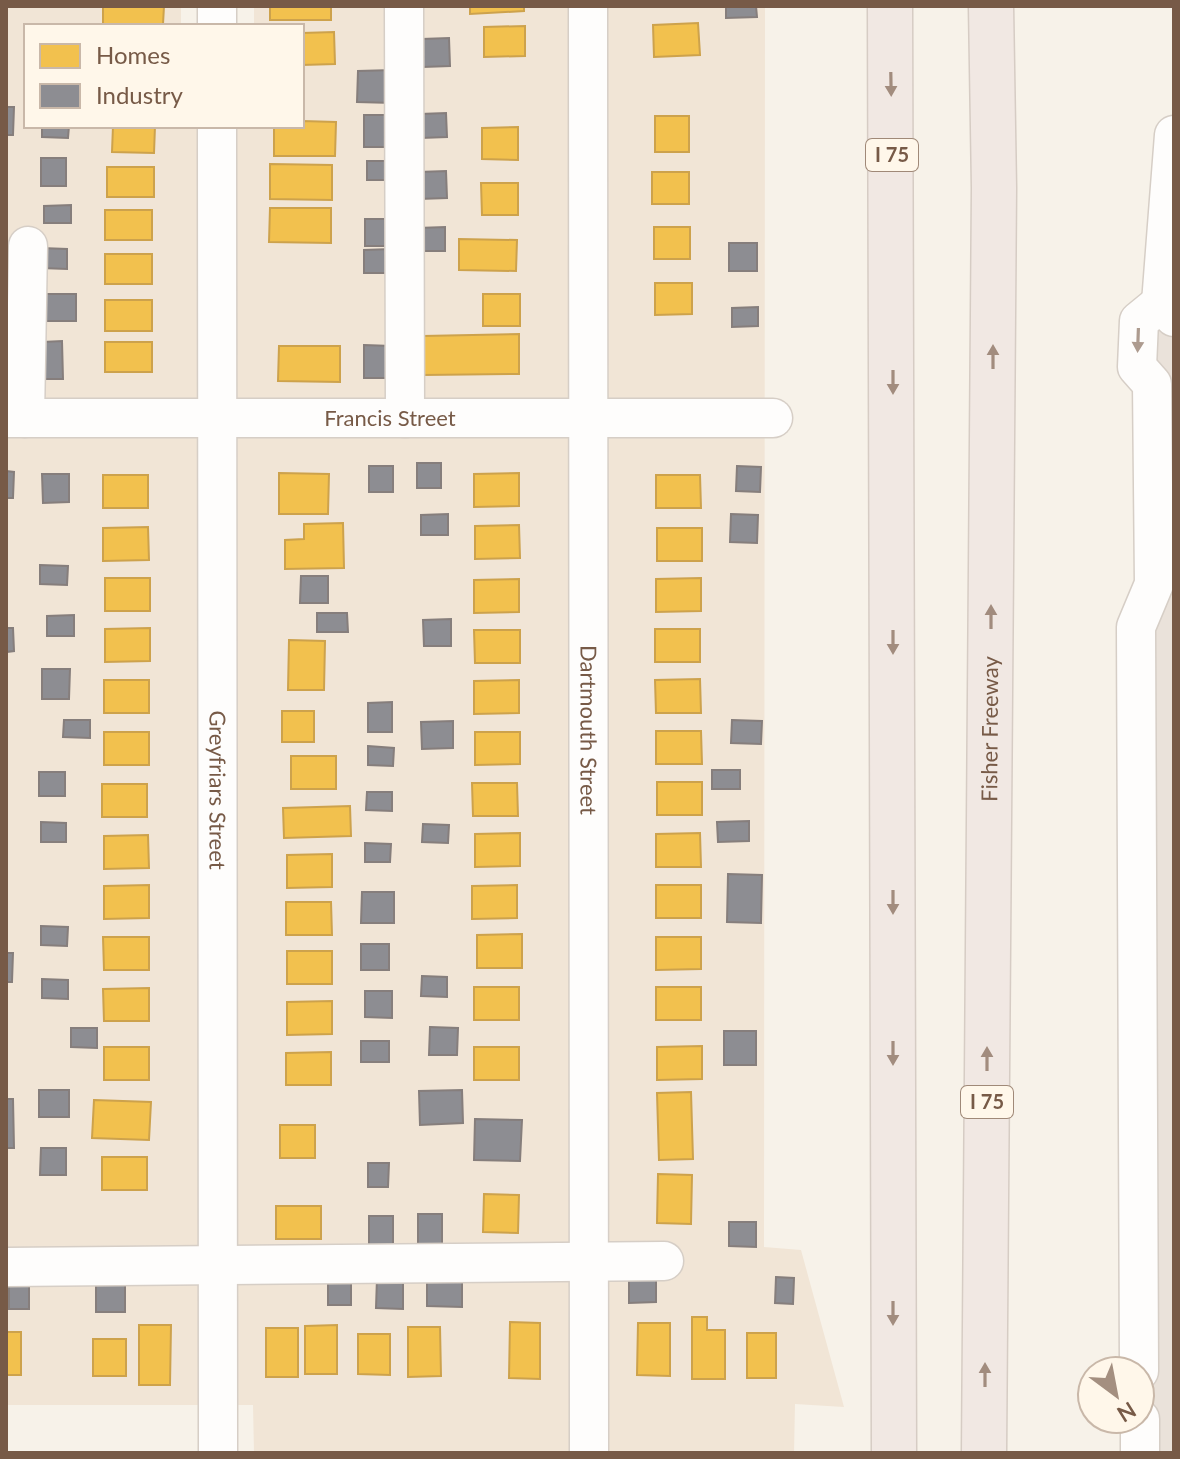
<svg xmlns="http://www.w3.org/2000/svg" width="1180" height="1459" viewBox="0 0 1180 1459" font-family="Lato,sans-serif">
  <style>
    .residential { fill: #f1e5d6 }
    .industrial { fill: #eae2da }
    .homes { fill: #f2c14e; stroke: #cda24c; stroke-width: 2 }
    .industry { fill: #8d8d92; stroke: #867e7c; stroke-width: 2 }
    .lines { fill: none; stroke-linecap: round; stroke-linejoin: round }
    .minor-casing { stroke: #d6cec6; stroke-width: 41 }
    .highway-casing { stroke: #d6ccc4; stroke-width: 47 }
    .minor { stroke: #fefdfc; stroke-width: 38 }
    .highway { stroke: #f1e8e3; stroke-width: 44 }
    .oneway { fill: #a28c7e }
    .oneway2 { fill: #ad9b8f }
    .labels { text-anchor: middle; stroke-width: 8; stroke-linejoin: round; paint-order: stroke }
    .shield { fill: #fff7ea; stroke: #a08978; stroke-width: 2 }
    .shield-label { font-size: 20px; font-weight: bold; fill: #775a47 }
    .street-label { font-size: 22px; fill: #775a47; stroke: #fff7ea }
  </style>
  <rect width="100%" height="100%" fill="#f7f2e9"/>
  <path class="residential" d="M6 6H181V26H26V126H302V26H254V6H765L764 1247 801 1250 844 1407 795 1404 794 1453H254L253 1405H6Z"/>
  <path class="industrial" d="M1136 310 1174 311V1453H1133L1140 1419Z"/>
  <g class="homes">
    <path d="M103 6H164L163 24H103Z"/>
    <rect x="270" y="6" width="61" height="14"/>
    <path d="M470 6H524V11L470 14Z"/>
    <path d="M698 23 700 55 654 57 653 25Z"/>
    <path d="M525 26V56L484 57V27Z"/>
    <path d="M334 32 335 64 302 65V33Z"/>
    <rect x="655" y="116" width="34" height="36"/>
    <path d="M302 121 336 122 335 156H274V126H302Z"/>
    <path d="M113 126H155L154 153 112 152Z"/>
    <path d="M518 127V160L482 159V128Z"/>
    <path d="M270 164 332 165V200L270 199Z"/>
    <rect x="107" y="167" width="47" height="30"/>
    <rect x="652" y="172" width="37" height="32"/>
    <path d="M481 183H518V215H482Z"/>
    <path d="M270 208H331V243L269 242Z"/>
    <rect x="105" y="210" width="47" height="30"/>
    <rect x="654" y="227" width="36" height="32"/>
    <path d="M459 239 517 240 516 271 459 270Z"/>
    <rect x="105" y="254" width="47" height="30"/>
    <path d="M655 283H692V314L655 315Z"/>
    <rect x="483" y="294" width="37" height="32"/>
    <rect x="105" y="300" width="47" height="31"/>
    <path d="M519 334V374L423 375V336Z"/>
    <rect x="105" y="342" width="47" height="30"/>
    <path d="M279 346H340V382L278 381Z"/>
    <path d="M279 473 329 474 328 514H279Z"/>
    <path d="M519 473V506L474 507V474Z"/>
    <rect x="103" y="475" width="45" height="33"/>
    <path d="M656 475H700L701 508H656Z"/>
    <path d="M343 523 344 568 285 569V540L304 539V524Z"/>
    <path d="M519 525 520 558 475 559V526Z"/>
    <path d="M148 527 149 560 103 561V528Z"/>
    <rect x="657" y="528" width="45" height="33"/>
    <rect x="105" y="578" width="45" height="33"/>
    <path d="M701 578V611L656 612V579Z"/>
    <path d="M519 579V612L474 613V580Z"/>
    <path d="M150 628V661L105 662V629Z"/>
    <rect x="655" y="629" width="45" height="33"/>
    <path d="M474 630H520V663H475Z"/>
    <path d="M289 640 325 641 324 690H288Z"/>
    <path d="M700 679 701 713H656L655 680Z"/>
    <rect x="104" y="680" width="45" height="33"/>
    <path d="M519 680V713L474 714V681Z"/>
    <rect x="282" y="711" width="32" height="31"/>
    <path d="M656 731H701L702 764H656Z"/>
    <rect x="104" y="732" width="45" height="33"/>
    <path d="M475 732H520V764L475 765Z"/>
    <rect x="291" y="756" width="45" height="33"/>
    <rect x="657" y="782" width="45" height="33"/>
    <path d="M472 783H517L518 816H473Z"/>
    <rect x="102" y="784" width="45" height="33"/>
    <path d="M350 806 351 836 284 838 283 808Z"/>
    <path d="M520 833V866L475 867V834Z"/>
    <path d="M700 833 701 867H656V834Z"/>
    <path d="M148 835 149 868 104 869V836Z"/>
    <path d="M332 854V887L287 888V855Z"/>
    <path d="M149 885V918L104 919V886Z"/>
    <path d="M517 885V918L472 919V886Z"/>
    <rect x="656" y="885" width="45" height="33"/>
    <path d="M286 902H331L332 935H286Z"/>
    <path d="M522 934V968H477V935Z"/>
    <path d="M103 937H149V970H104Z"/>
    <path d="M656 937H701V969L656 970Z"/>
    <rect x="287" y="951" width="45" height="33"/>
    <rect x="474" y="987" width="45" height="33"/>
    <rect x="656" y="987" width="45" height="33"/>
    <path d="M149 988V1021H104L103 989Z"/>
    <path d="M332 1001V1034L287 1035V1002Z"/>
    <path d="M702 1046V1079L657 1080V1047Z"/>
    <rect x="104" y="1047" width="45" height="33"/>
    <rect x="474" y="1047" width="45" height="33"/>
    <path d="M331 1052V1085H286V1053Z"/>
    <path d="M691 1092 693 1159 659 1160 657 1093Z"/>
    <path d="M94 1100 151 1102 149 1140 92 1138Z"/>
    <rect x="280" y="1125" width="35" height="33"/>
    <rect x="102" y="1157" width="45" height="33"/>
    <path d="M658 1174 692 1175 691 1224 657 1223Z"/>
    <path d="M484 1194 519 1195 518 1233 483 1232Z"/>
    <rect x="276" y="1206" width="45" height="33"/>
    <path d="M692 1317H707V1330H725V1379H692Z"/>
    <path d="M510 1322 540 1323V1379L509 1378Z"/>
    <path d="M638 1323H670V1376L637 1375Z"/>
    <path d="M139 1325H171L170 1385H139Z"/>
    <path d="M337 1325V1374H305V1326Z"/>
    <path d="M408 1327H440L441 1376 408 1377Z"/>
    <rect x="266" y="1328" width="32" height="49"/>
    <rect x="6" y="1332" width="15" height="43"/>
    <rect x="747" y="1333" width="29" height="45"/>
    <path d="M358 1334H390V1375L358 1374Z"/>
    <rect x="93" y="1339" width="33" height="37"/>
  </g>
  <g class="industry">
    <path d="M726 6H756L757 17 726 18Z"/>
    <path d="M449 38 450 66 423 67 422 39Z"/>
    <path d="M393 70V103L357 102 358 71Z"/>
    <path d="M6 107H14L13 135H6Z"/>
    <path d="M446 113 447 137 421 138 420 114Z"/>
    <path d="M364 115H393L394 147H364Z"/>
    <path d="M42 126H69L68 138 42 137Z"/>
    <rect x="41" y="158" width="25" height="28"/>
    <rect x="367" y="161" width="28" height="19"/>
    <path d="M446 171 447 198 419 199V172Z"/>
    <path d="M71 205V223H44V206Z"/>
    <path d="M365 219H392L393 246H365Z"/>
    <path d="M445 227V251H419L418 228Z"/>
    <rect x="729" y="243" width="28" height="28"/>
    <path d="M41 248 67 249V269L41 268Z"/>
    <path d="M391 249V273H364V250Z"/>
    <rect x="46" y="294" width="30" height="27"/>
    <path d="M758 307V326L732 327V308Z"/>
    <path d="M62 341 63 379H42L43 342Z"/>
    <path d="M364 345 391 346 390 378H364Z"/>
    <rect x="417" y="463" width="24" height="25"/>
    <rect x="369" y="466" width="24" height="26"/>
    <path d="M737 466 761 467 760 492 736 491Z"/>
    <path d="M6 471 14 472 13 498H6Z"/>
    <path d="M42 474H69V502L43 503Z"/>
    <path d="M448 514V535H421V515Z"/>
    <path d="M731 514 758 515 757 543 730 542Z"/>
    <path d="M40 565 68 566 67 585 40 584Z"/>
    <path d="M301 576H328V603H300Z"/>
    <path d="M317 613H347L348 632H317Z"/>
    <path d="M74 615V636H47V616Z"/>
    <path d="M451 619V646H424L423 620Z"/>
    <path d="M6 628H13L14 651 6 652Z"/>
    <path d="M42 669H70L69 699H42Z"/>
    <path d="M392 702V732H368V703Z"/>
    <path d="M64 720H90V738L63 737Z"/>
    <path d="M732 720 762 721 761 744 731 743Z"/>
    <path d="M453 721V748L422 749 421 722Z"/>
    <path d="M368 746 394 748 393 766 368 765Z"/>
    <rect x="712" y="770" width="28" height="19"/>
    <rect x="39" y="772" width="26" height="24"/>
    <path d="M367 792H392V811L366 810Z"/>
    <path d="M749 821V841L718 842 717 822Z"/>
    <path d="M41 822 66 823V842H41Z"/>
    <path d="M423 824 449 825 448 843 422 842Z"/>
    <path d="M365 843 391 844 390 862H365Z"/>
    <path d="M728 874 762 875 761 923 727 922Z"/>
    <path d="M362 892H394V923H361Z"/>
    <path d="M41 926 68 927 67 946 41 945Z"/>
    <rect x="361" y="944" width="28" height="26"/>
    <path d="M6 953H13L12 982H6Z"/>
    <path d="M422 976 447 977V997L421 996Z"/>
    <path d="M42 979 68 980V999L42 998Z"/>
    <path d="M365 991H392V1018L365 1017Z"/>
    <path d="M430 1027 458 1028 457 1055H429Z"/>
    <path d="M71 1028H97V1048L71 1047Z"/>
    <rect x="724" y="1031" width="32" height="34"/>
    <rect x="361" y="1041" width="28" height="21"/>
    <rect x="39" y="1090" width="30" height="27"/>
    <path d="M462 1090 463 1123 420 1125 419 1091Z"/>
    <path d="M6 1099H13L14 1148H6Z"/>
    <path d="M475 1119 522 1120 520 1161 474 1160Z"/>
    <path d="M41 1148H66V1175H40Z"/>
    <path d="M368 1163H389L388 1187H368Z"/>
    <rect x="418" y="1214" width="24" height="32"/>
    <rect x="369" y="1216" width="24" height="32"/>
    <path d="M729 1222H756V1247L729 1246Z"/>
    <rect x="328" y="1277" width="23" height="28"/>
    <path d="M629 1277H656V1302L629 1303Z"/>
    <path d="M776 1277 794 1278 793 1304 775 1303Z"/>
    <path d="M377 1278H403V1309L376 1308Z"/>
    <path d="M427 1278H462V1307L427 1306Z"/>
    <rect x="9" y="1282" width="20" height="27"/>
    <rect x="96" y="1284" width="29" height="28"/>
  </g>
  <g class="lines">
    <g class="minor-casing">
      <g id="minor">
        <path d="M217 6V26"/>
        <path d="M404 6 405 418"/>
        <path id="s1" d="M588 6 589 1453"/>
        <path id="s2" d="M217 126 218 1453"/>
        <path d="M1174 135 1161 303 1174 317"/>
        <path id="s3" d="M6 418H773"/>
        <path d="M25 418 28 246"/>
        <path d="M6 1267 664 1261"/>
        <path d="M1139 1371 1136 627 1154 584 1152 384 1137 367 1139 321 1161 303"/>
        <path d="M1140 1419V1453"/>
      </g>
    </g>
    <g class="highway-casing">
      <g id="highway">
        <path d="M890 6 894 1453"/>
        <path id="s4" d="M984 1453 994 188 991 6"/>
      </g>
    </g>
    <use href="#minor" class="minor"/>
    <use href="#highway" class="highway"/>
  </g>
  <defs><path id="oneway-solid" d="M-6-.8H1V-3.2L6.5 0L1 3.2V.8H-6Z" transform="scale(2)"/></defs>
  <g class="oneway">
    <use href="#oneway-solid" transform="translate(891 84) rotate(89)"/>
    <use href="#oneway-solid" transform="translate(993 357) rotate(-90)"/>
    <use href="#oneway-solid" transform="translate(893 382) rotate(90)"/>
    <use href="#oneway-solid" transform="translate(991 617) rotate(-90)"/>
    <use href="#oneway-solid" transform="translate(893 642) rotate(90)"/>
    <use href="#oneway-solid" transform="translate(893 902) rotate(90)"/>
    <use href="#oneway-solid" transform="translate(893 1053) rotate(90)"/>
    <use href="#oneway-solid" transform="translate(987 1059) rotate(-90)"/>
    <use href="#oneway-solid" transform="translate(893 1313) rotate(90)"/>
    <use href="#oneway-solid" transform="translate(985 1375) rotate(-90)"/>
  </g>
  <use class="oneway2" href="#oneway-solid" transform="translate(1138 340) rotate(92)"/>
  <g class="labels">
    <g class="shield">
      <rect x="866" y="139" width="52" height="32" rx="6"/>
      <rect x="961" y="1086" width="52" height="32" rx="6"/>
    </g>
    <g class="shield-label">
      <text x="892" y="162">I 75</text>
      <text x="987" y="1109">I 75</text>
    </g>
    <g class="street-label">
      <text dy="8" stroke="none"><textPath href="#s3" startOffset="384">Francis Street</textPath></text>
      <text dy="8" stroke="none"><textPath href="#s1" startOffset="724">Dartmouth Street</textPath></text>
      <text dy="8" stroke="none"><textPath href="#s4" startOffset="724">Fisher Freeway</textPath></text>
      <text dy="8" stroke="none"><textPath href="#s2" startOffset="664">Greyfriars Street</textPath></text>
    </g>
  </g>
  <rect width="1180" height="1459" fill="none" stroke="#775a47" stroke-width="16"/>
  <rect x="24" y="24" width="280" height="104" fill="#fff7ea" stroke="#c9b8a9" stroke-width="2"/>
  <rect x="40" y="44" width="40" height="24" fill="#f2c14e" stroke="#c9b8a9" stroke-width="2"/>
  <text x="96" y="64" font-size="24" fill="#775a47">Homes</text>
  <rect x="40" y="84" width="40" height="24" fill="#8d8d92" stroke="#c9b8a9" stroke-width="2"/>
  <text x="96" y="104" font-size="24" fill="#775a47">Industry</text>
  <g transform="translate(1116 1395) rotate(148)"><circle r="38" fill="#fff7ea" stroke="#c9b8a9" stroke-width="2"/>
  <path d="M0-6L14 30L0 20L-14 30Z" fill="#a48f80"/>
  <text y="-12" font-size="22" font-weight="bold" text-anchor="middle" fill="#775a47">N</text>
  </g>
</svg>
